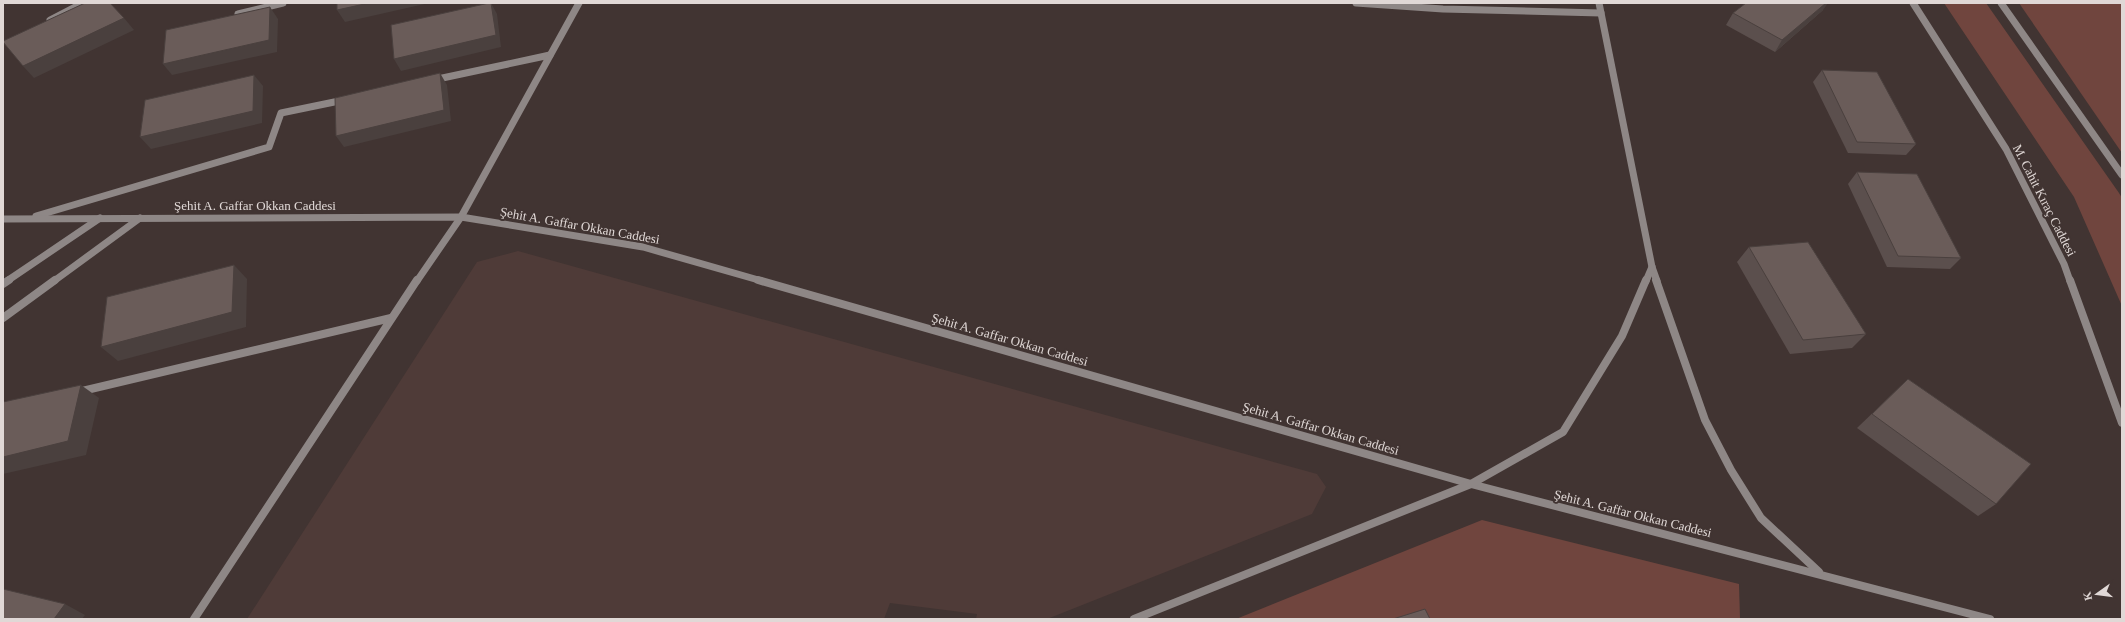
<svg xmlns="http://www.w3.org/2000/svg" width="2125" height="622" viewBox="0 0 2125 622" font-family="Georgia,serif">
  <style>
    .built { fill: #4f3b38 }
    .green { fill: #70453e }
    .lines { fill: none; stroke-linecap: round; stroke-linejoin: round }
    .minor-far1 { stroke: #8e8786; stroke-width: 7 }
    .minor { stroke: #8e8786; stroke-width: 8 }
    .tertiary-far1 { stroke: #8e8786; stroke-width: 7 }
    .tertiary { stroke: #8e8786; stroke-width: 8 }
    .wall { fill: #5b4f4d }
    .shaded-wall { fill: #4a403e }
    .building { fill: #6a5c59; stroke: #4a403e }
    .labels { text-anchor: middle; stroke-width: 4; stroke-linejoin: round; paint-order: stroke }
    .street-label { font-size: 13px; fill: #e0d8d6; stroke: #413432 }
  </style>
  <rect width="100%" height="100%" fill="#413432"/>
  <path class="built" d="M518 251 1317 474 1326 487 1312 514 1047 619H976L977 614 890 603 884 619H247L477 262Z"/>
  <g class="green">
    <path d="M1944 3H1986L2119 193 2122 198V306L2074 197Z"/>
    <path d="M2019 3H2122V153Z"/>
    <path d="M1482 520 1739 584 1740 619H1236Z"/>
  </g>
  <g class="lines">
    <g class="minor-far1">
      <path d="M1356 3 1443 9 1601 13"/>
      <path d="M1599 3 1652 267 1657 281"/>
      <path d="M2001 3 2122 175"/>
      <path d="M238 14 283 3"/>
      <path d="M50 20 83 3"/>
      <path d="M433 80 550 55"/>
      <path d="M36 216 269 147 281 113 344 100"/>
      <path d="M3 219 461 217 643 247 762 281"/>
      <path d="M7 281 100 218"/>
      <path d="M54 281 140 218"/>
      <path d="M417 281 461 217 579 3"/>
      <path d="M1646 281 1652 267"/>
    </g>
    <g class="minor">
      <path d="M758 280 1471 484 1990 619"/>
      <path d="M1656 280 1705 420 1731 470 1761 518 1819 572"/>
      <path d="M3 284 9 280"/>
      <path d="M3 318 55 280"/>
      <path d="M78 392 391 318"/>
      <path d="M194 619 417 280"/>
      <path d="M1134 619 1471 484 1563 432 1622 336 1646 280"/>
    </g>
    <path class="tertiary-far1" d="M1913 3 2006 149 2064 264 2070 281"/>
    <path class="tertiary" d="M2070 280 2122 423"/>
  </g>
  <g class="wall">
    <path d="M1823 10 1775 52 1726 25 1733 13Z"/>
    <path d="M1822 70 1916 144 1906 155 1848 153 1813 82Z"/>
    <path d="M1857 172 1961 258 1950 269 1887 267 1848 184Z"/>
    <path d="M1749 247 1866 334 1852 348 1790 354 1737 262Z"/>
    <path d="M1908 379 1996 504 1978 516 1857 428Z"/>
  </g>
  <g class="shaded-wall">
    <path d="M369 3H429L345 22 337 10Z"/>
    <path d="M491 3 497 14 501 47 401 71 394 59Z"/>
    <path d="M1826 3H1828L1823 10 1775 52 1782 40Z"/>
    <path d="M270 7 278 19 277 52 172 75 163 64Z"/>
    <path d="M124 18 134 30 34 78 23 66Z"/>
    <path d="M440 73 447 85 451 121 344 147 336 136Z"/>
    <path d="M254 75 263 86 262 123 151 149 140 137Z"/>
    <path d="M234 265 247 279 246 327 118 361 101 347Z"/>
    <path d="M81 385 99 398 86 455 3 474V457Z"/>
    <path d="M65 604 85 615 82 619H54Z"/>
  </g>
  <g class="building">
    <path d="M85 3H110L124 18 23 66 3 42V41Z"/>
    <path d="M337 3H369L337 10Z"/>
    <path d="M489 3H491L496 35 394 59 391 25Z"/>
    <path d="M1746 3H1826L1782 40 1733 13Z"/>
    <path d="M270 7 269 40 163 64 166 30Z"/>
    <path d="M1822 70 1877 72 1916 144 1857 142Z"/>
    <path d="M440 73 444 110 336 136 335 98Z"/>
    <path d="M254 75 253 111 140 137 145 100Z"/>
    <path d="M1857 172 1917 174 1961 258 1898 256Z"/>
    <path d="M1808 242 1866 334 1803 340 1749 247Z"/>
    <path d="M234 265 232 312 101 347 107 297Z"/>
    <path d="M1908 379 2031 464 1996 504 1872 414Z"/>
    <path d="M81 385 68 441 3 457V402Z"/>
    <path d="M3 589 65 604 54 619H3Z"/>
    <path d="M1425 609 1430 619H1393Z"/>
  </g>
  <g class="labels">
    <g class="street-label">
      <text transform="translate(2045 200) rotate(63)" y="5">M. Cahit Kıraç Caddesi</text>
      <text x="255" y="210">Şehit A. Gaffar Okkan Caddesi</text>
      <text transform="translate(580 225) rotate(10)" y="5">Şehit A. Gaffar Okkan Caddesi</text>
      <text transform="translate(1010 339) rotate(16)" y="5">Şehit A. Gaffar Okkan Caddesi</text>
      <text transform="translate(1321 428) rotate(16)" y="5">Şehit A. Gaffar Okkan Caddesi</text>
      <text transform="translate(1633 513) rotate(14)" y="5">Şehit A. Gaffar Okkan Caddesi</text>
    </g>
  </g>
  <rect width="2125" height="622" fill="none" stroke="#e0d8d6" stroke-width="8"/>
  <g transform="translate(2097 594) rotate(256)" stroke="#413432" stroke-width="3" paint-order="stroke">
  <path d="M0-3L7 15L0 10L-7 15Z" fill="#e0d8d6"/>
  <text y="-6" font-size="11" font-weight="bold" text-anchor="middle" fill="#e0d8d6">K</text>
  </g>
</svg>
